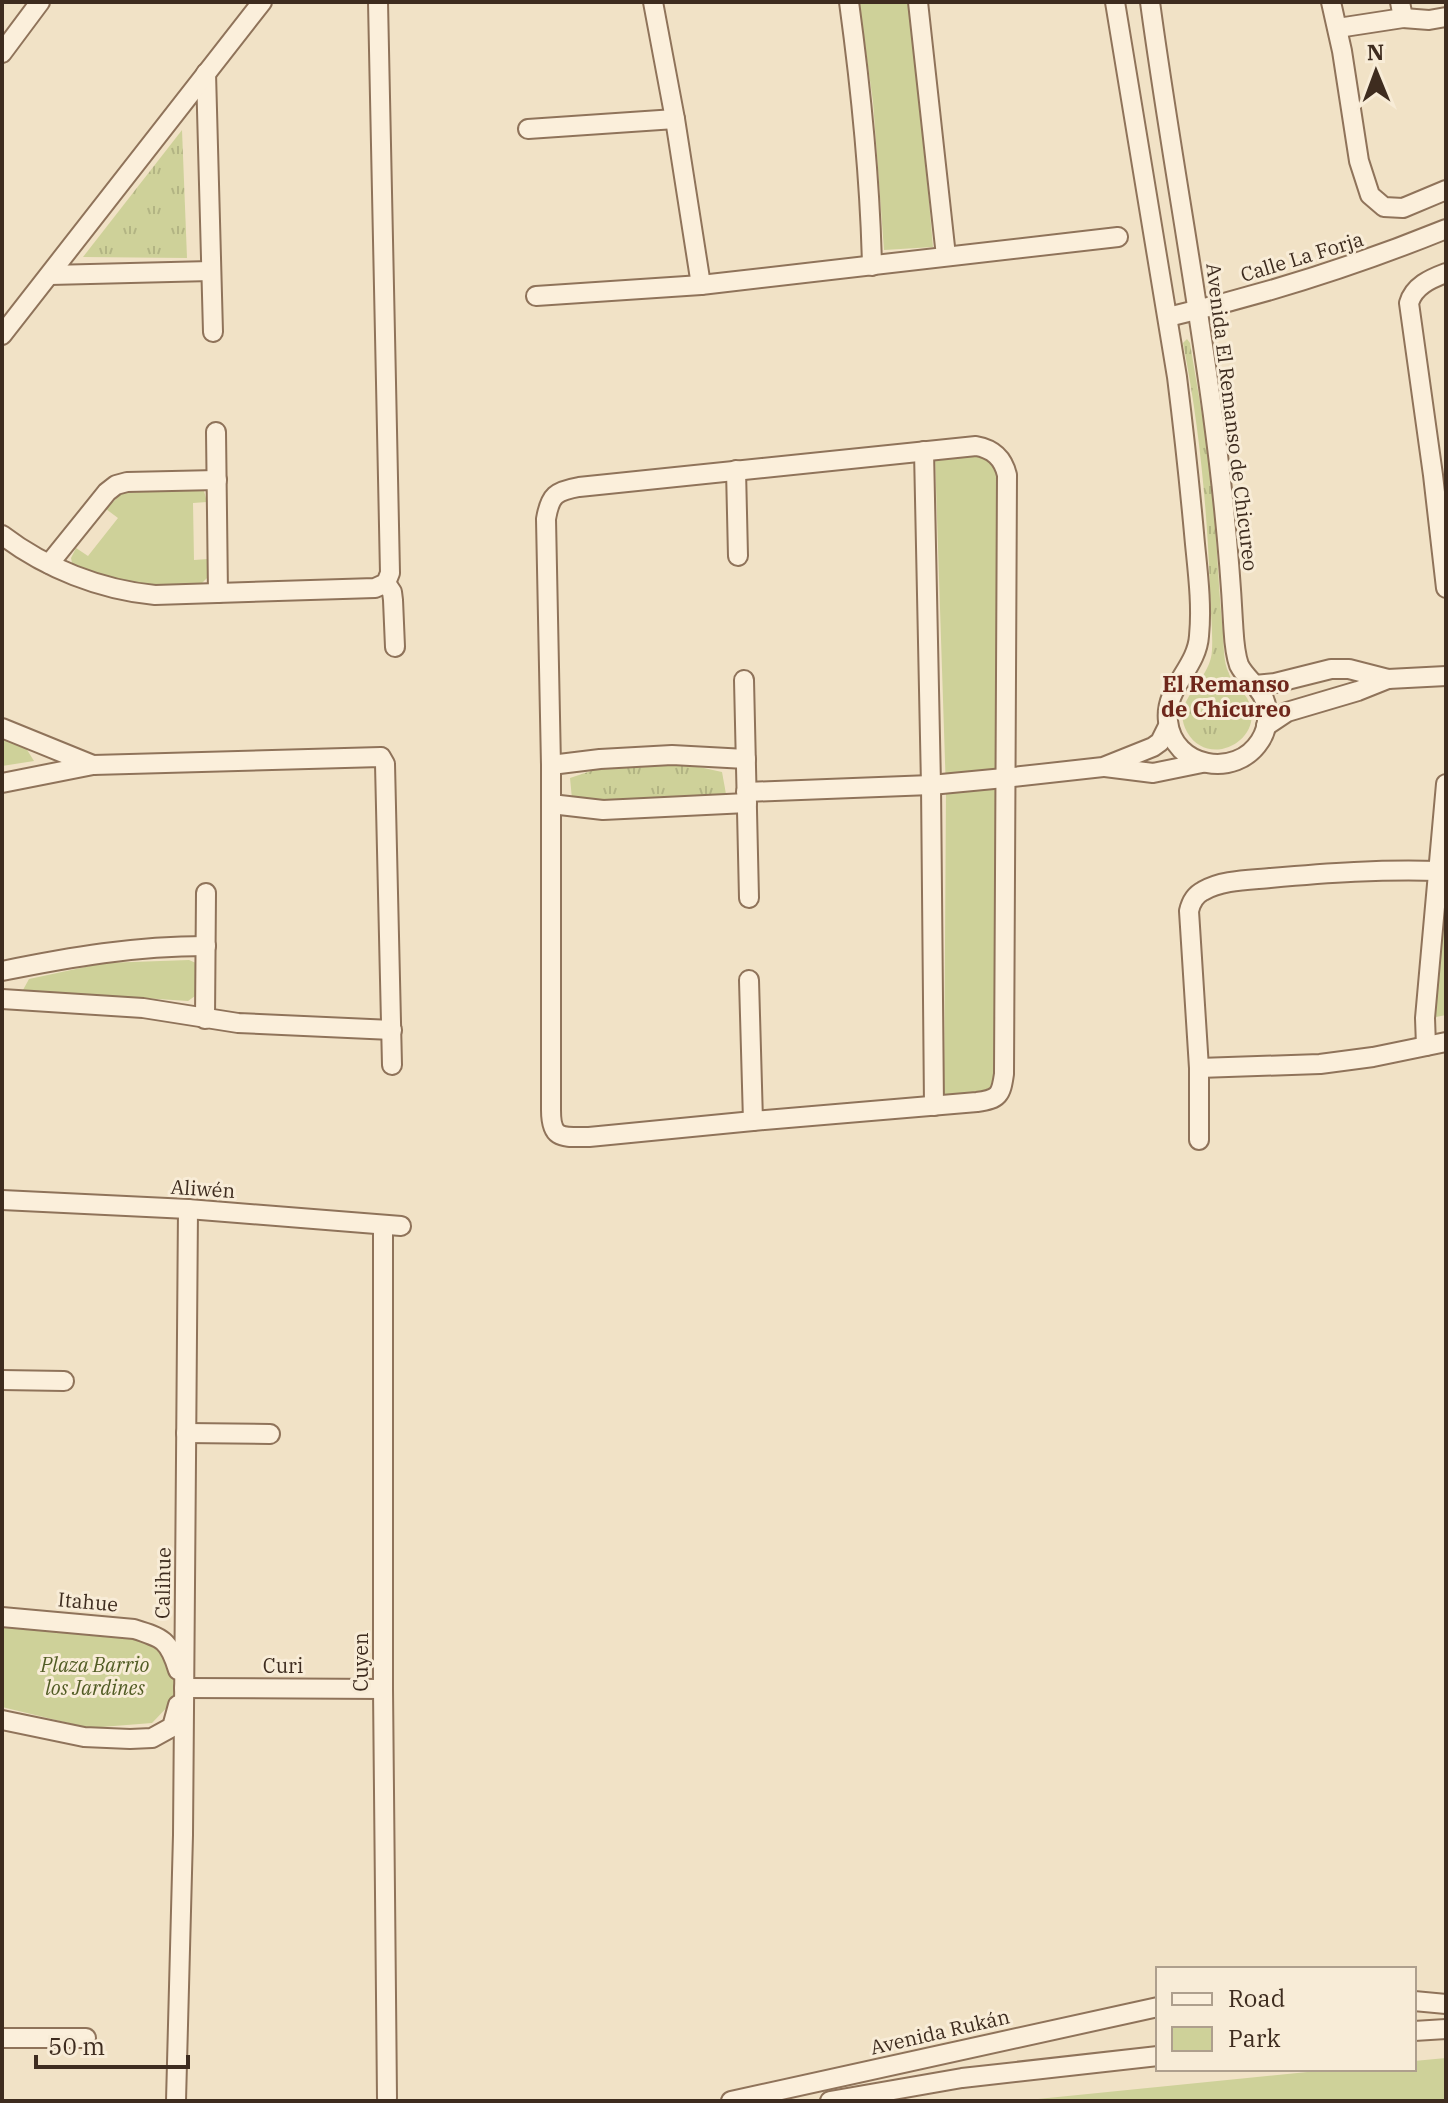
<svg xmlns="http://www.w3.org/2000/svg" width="1448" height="2103" viewBox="0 0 1448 2103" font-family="'IBM Plex Serif',serif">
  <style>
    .grass { fill: url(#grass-tufts) }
    .park { fill: #ced199 }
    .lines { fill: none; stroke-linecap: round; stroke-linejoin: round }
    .street-casing { stroke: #8f735a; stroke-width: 22 }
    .street { stroke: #fbefdb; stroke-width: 18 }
    .labels { text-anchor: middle; stroke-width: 6; stroke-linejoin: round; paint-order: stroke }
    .street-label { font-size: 20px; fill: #3e2c1f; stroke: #f8ecd7 }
    .park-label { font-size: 20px; font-style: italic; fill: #515c24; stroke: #f8ecd7 }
    .neighbourhood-label { font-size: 22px; font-weight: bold; fill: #6e271b; stroke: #f8ecd7 }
  </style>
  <defs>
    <pattern id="grass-tufts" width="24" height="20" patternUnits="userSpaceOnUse" patternTransform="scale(2)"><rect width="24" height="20" fill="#ced199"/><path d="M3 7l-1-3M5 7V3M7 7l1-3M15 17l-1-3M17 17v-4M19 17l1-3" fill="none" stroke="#b2b483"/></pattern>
  </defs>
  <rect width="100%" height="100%" fill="#f1e2c6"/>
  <g class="grass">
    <path d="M182 130 187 258 83 257Z"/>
    <path d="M1187 339 1190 343C1198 393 1208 443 1213 493 1217 539 1218 586 1223 632 1224 646 1223 661 1229 674 1233 684 1241 689 1247 698 1269 738 1209 771 1187 732 1169 700 1211 682 1212 650 1213 630 1210 609 1210 589 1207 506 1199 424 1183 343Z"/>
    <path d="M672 761 722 772 726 794C675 799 623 804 572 799L570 778 603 767Z"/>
  </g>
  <g class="park">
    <path d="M859 2H908L928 190 933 247 884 250 873 102Z"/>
    <path d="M969 453 991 459 997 469 999 484 998 1074 993 1091 977 1096 944 1095 946 792 935 455Z"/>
    <path d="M195 489 204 491 207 502 193 503 194 560 208 559V577L202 583C159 590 110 585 72 563L71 558 76 548 88 556 118 518 106 509 122 493Z"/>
    <path d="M2 737 24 745 34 761 2 766Z"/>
    <path d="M1446 907V1015L1436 1017 1437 966Z"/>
    <path d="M189 960 196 963 195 996 188 1001 23 990 29 979 104 963Z"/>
    <path d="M2 1617 134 1629 174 1661V1700L152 1723 89 1728 2 1707Z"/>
    <path d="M1446 2058V2101H1018L1337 2069H1414V2061Z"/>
  </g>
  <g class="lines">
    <g class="street-casing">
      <g id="street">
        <path d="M653 2 675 119 701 285"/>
        <path d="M849 2C861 90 870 177 872 266"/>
        <path d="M918 2 946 256"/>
        <path d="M1115 2 1177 377C1184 433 1190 488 1195 544 1198 574 1202 606 1199 636 1197 668 1164 688 1168 721 1173 768 1236 779 1260 741 1270 726 1270 703 1258 689 1252 681 1244 675 1239 665 1234 651 1234 636 1233 622 1222 413 1178 209 1150 2"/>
        <path d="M1331 2 1342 51 1359 161 1370 195 1384 207 1403 208 1446 190"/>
        <path d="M1403 18 1429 20 1446 17"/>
        <path d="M1338 28 1403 18 1400 2"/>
        <path d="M2 53 40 2"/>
        <path d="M206 73 213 332"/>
        <path d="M528 129 675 119"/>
        <path d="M1446 273C1430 279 1414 286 1409 303L1433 475 1446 588"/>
        <path d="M50 275 211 271"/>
        <path d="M536 296 701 285 1118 237"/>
        <path d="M1168 317C1263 295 1355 266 1446 229"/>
        <path d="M2 335 262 2"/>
        <path d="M216 432 218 593"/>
        <path d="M976 446C993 449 1003 458 1007 475L1004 1074C1001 1095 999 1099 977 1102L753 1121 589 1137C562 1137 551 1140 551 1110V765L546 519C550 495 556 491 579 487Z"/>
        <path d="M924 451 931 785 934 1106"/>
        <path d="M736 470 738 556"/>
        <path d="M2 535C45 568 101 590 155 595L375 588 386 583 390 573 378 2"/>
        <path d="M49 564 107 492 116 485 127 482 217 480"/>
        <path d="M386 583 392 592 393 600 395 647"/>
        <path d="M744 680 749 898"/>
        <path d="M1255 685 1275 683 1331 669H1349L1388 679"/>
        <path d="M1266 726 1287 712 1358 691 1388 679 1446 676"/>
        <path d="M2 728 93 765"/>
        <path d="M551 765 600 759 672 755 746 759"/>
        <path d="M1105 767 1153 773 1202 763"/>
        <path d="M2 783 93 765 381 757 385 764 392 1065"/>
        <path d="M746 792 931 785 1004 778 1103 767 1153 747 1160 742 1168 726"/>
        <path d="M551 804 603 810 747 803"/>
        <path d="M2 971C71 957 135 946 206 946"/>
        <path d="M749 980 753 1121"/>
        <path d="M2 999 143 1008 238 1023 392 1030"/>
        <path d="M205 1019 206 893"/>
        <path d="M1426 1046 1425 1018 1446 784"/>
        <path d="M1199 1068 1320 1064 1373 1057 1446 1042"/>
        <path d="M1199 1140V1068L1189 911C1191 902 1195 895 1203 891 1221 880 1249 880 1270 878 1327 873 1382 869 1439 871"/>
        <path d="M2 1200 188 1209 401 1226"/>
        <path d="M383 1225V1689L387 2098"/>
        <path d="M2 1380 64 1381"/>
        <path d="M186 1433 270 1434"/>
        <path d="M2 1617 134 1629C163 1638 169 1640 178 1670"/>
        <path d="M184 1688 383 1689"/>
        <path d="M2 1720 84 1737 130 1739 152 1738 172 1727 178 1705"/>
        <path d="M1414 2001 1446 2004"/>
        <path d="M1414 2031 1446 2029"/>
        <path d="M2 2038H86"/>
        <path d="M176 2101 183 1835 188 1209"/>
        <path d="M731 2101 1158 2007"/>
        <path d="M830 2101 962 2078 1158 2056"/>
      </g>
    </g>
    <use href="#street" class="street"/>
  </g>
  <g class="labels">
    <g class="street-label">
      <text transform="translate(1302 257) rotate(-17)" y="7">Calle La Forja</text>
      <text transform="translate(1232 417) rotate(83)" y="7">Avenida El Remanso de Chicureo</text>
      <text transform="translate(203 1189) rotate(4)" y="7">Aliwén</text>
      <text transform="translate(163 1583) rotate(-89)" y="7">Calihue</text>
      <text transform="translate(88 1602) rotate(5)" y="7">Itahue</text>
      <text transform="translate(361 1662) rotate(-90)" y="7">Cuyen</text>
      <text x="283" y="1673">Curi</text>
      <text transform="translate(940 2032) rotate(-13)" y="7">Avenida Rukán</text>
    </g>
    <g class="park-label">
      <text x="95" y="1672">Plaza Barrio<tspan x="95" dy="23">los Jardines</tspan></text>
    </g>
    <g class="neighbourhood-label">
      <text x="1226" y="692">El Remanso<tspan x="1226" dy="25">de Chicureo</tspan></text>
    </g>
  </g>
  <rect width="1448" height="2103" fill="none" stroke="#3e2c1f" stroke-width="8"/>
  <rect x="1156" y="1967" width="260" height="104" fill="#f8ecd7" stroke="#ae9f8d" stroke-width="2"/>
  <rect x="1172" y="1993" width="40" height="12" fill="#fbefdb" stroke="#ae9f8d" stroke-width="2"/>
  <text x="1228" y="2007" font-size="24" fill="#3e2c1f">Road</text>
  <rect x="1172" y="2027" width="40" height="24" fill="#ced199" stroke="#ae9f8d" stroke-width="2"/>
  <text x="1228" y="2047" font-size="24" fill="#3e2c1f">Park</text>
  <g transform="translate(1376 72) rotate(359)" stroke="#f8ecd7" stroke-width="6" paint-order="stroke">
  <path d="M0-6L14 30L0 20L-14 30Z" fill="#3e2c1f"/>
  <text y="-12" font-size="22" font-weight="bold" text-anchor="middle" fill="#3e2c1f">N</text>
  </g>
  <path d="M36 2055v12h152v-12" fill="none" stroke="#3e2c1f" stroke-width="4"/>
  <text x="48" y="2055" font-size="24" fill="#3e2c1f" stroke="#f8ecd7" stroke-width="6" paint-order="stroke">50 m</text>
</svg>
